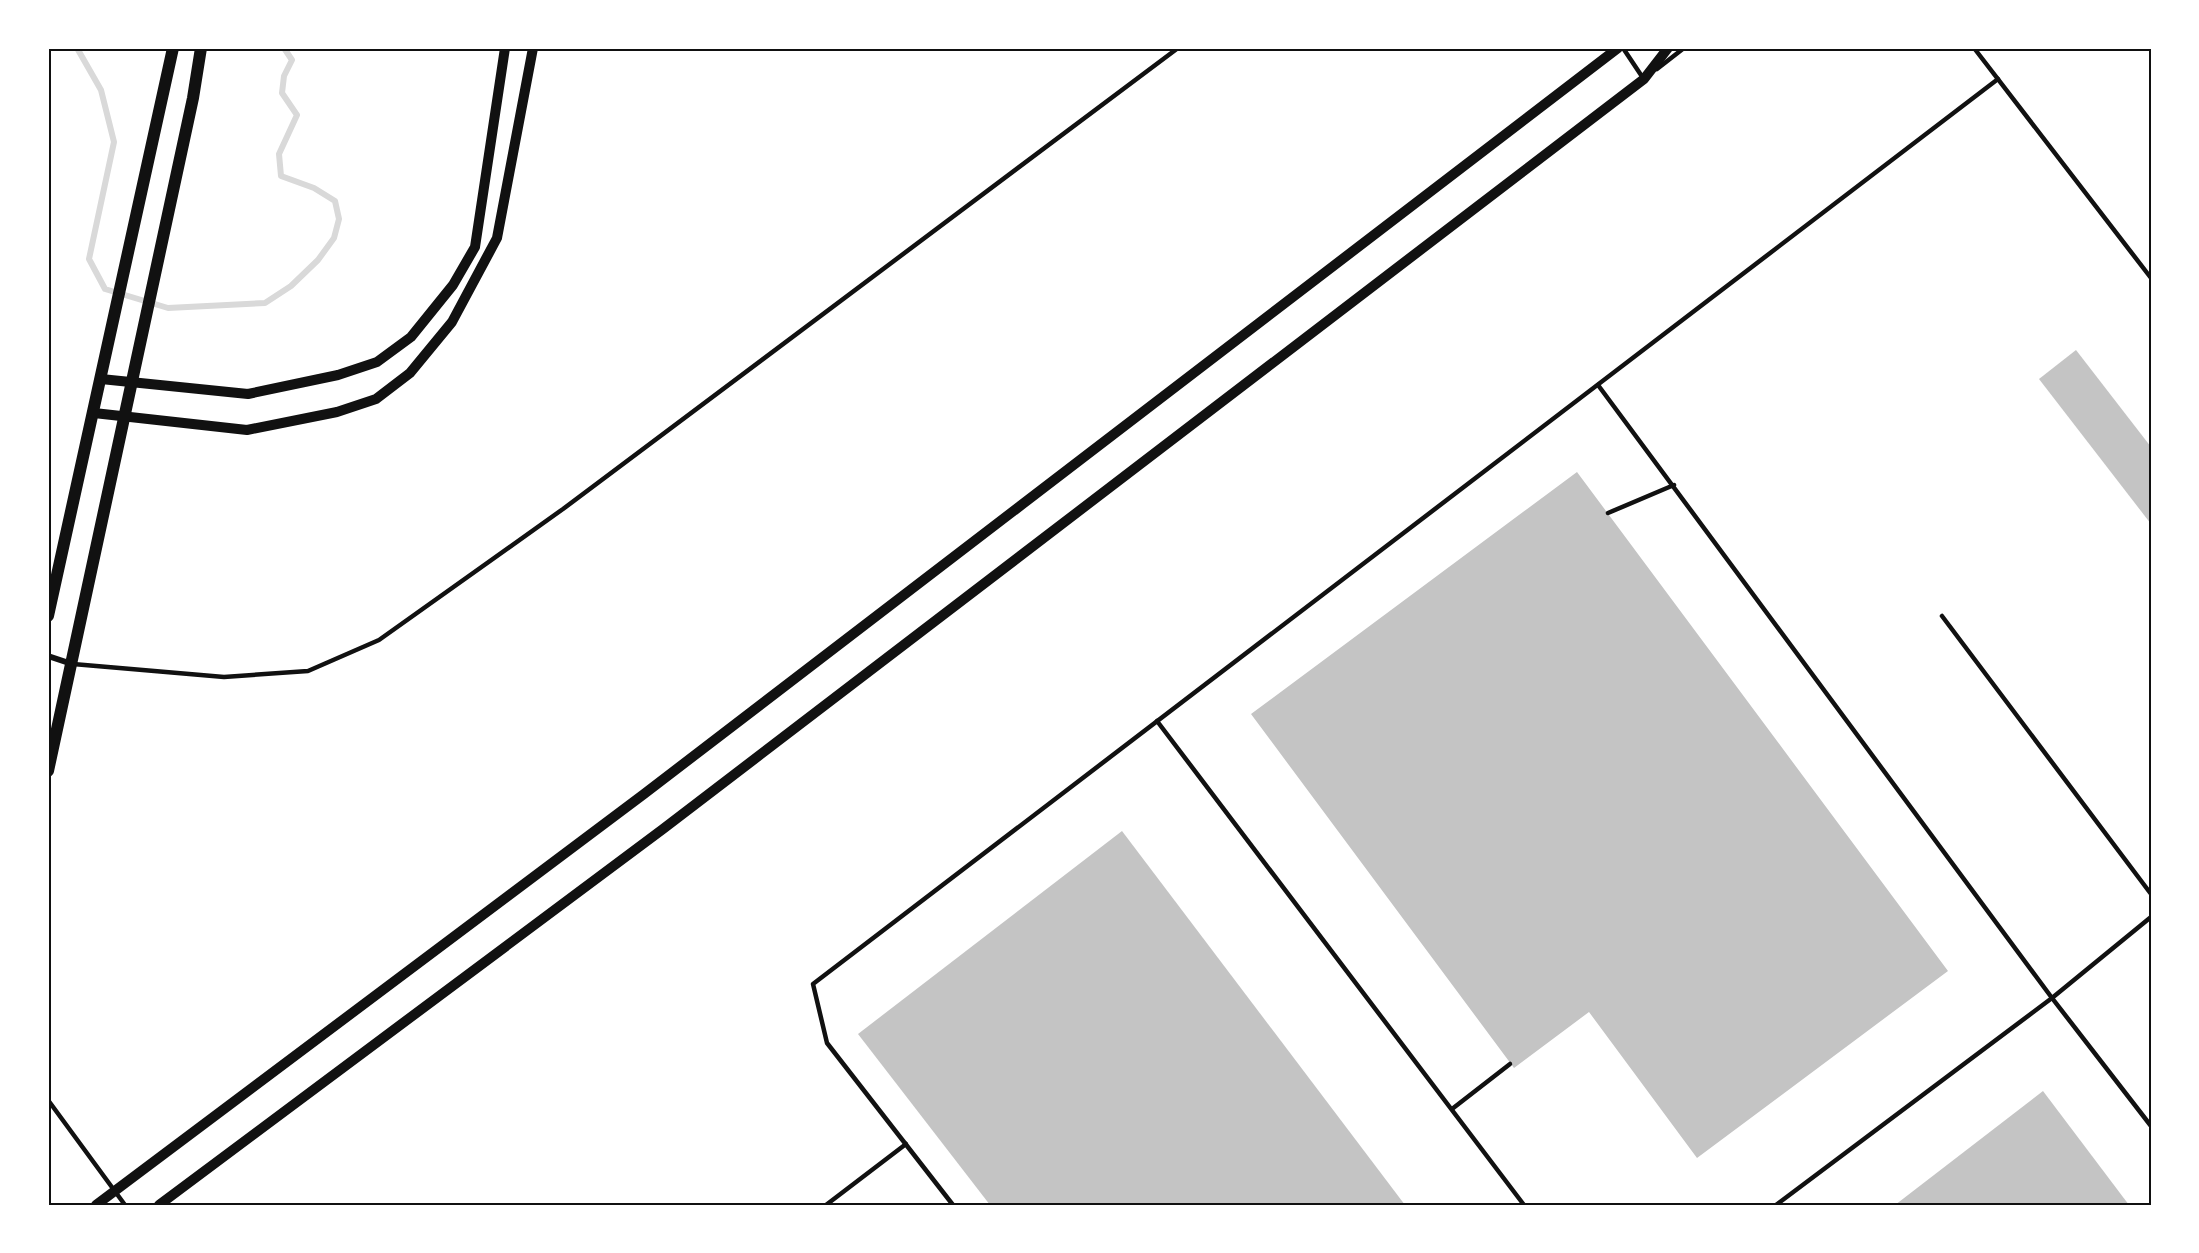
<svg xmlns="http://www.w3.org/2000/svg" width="2199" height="1253" viewBox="0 0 2199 1253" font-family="'Exo 2',sans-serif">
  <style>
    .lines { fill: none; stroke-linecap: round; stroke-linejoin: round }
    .stream { stroke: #d9d9d9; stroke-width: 6 }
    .building { fill: #c4c4c4 }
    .service { stroke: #111; stroke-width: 4.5 }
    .minor { stroke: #111; stroke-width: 6 }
    .tertiary { stroke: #111; stroke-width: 10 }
    .secondary { stroke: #111; stroke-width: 12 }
    .neatline { fill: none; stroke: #111; stroke-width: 2 }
  </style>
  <rect width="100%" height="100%" fill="#fff"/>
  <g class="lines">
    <path class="stream" d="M77 48 101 90 114 142 89 259 105 289 168 308 265 303 291 286 318 260 334 238 339 219 335 201 314 188 281 176 279 154 297 115 282 93 284 76 292 60 284 48"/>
  </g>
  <g class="building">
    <path d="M2076 350 2151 447V524L2039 379Z"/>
    <path d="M1577 472 1948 971 1697 1158 1589 1012 1514 1068 1251 714Z"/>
    <path d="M1122 831 1405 1205H990L858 1034Z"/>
    <path d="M2043 1091 2129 1205H1895Z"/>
  </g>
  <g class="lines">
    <g class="service">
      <path d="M1623 48 1643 78"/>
      <path d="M1974 48 2151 278"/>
      <path d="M1657 69 1684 48"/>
      <path d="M1598 385 2052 998 2151 1126"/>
      <path d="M1608 513 1674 485"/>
      <path d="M1942 616 2151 894"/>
      <path d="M73 664 224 677 308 671 379 640 563 509 1178 48"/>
      <path d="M1157 721 1524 1205"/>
      <path d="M48 1100 125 1205"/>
      <path d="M1452 1109 1510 1064"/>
      <path d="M826 1205 906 1144"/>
      <path d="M953 1205 827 1043 813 984 1998 79"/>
      <path d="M1776 1205 2052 998 2151 917"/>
    </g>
    <path class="minor" d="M48 656 72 664"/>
    <g class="tertiary">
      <path d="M101 379 248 394 338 375 377 362 411 337 453 285 475 247 505 48"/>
      <path d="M94 413 247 430 337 412 376 399 410 373 452 322 497 238 533 48"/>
      <path d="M96 1205 644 794 1618 48"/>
      <path d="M159 1205 663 829 1644 79 1668 48"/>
    </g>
    <g class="secondary">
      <path d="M48 616 173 48"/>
      <path d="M48 771 193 98 201 48"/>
    </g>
  </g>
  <rect width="2199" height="1253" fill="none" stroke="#ffffff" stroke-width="99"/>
  <rect x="50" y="50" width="2100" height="1154" class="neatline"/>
</svg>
